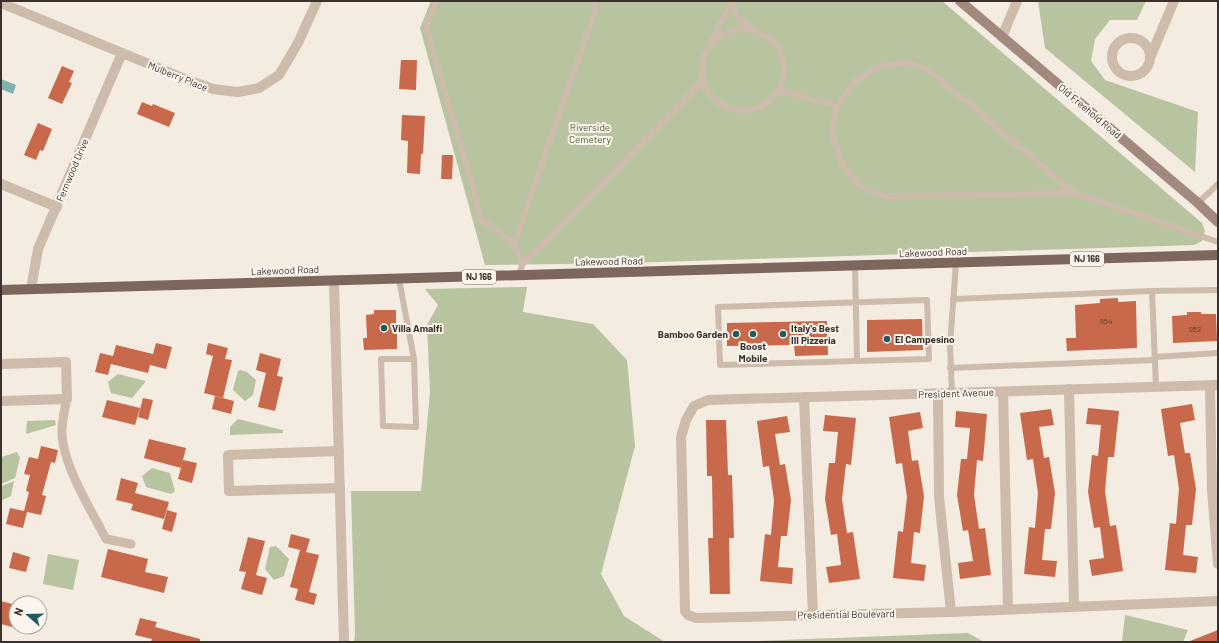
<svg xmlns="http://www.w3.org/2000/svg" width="1219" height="643" viewBox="0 0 1219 643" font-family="Barlow,sans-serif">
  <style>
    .green { fill: #b8c4a0 }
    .water { fill: #7fb0b2 }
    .building { fill: #c8694b }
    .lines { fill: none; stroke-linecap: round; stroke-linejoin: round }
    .service { stroke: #cdbbac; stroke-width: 6 }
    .pedestrian { stroke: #cdbbac; stroke-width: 9 }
    .minor { stroke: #cdbbac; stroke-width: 10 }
    .tertiary { stroke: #cdbbac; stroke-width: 10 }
    .secondary { stroke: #a18a7d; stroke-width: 10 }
    .primary { stroke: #7d675c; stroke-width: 10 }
    .poi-dot { fill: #1f5a5e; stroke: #fbf5ee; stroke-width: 1.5 }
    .labels { text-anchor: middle; stroke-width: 4; stroke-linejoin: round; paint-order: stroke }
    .number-label { font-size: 8px; fill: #5e3e33 }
    .shield { fill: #fbf5ee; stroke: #756b66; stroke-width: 1 }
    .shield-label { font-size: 9px; font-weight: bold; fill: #3b302b }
    .street-label { font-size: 10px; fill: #3b302b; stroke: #fbf5ee }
    .park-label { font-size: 10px; fill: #4a5a2e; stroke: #fbf5ee }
    .poi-label { font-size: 10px; font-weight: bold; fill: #3b302b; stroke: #fbf5ee; text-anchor: start }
  </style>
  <rect width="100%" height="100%" fill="#f4ebe1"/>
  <g class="green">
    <path d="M431 1H942L1202 223 1205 231 1202 241 1194 245 626 263 485 265 420 28Z"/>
    <path d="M1038 1H1146L1137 20H1110L1095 39 1091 61 1105 80 1198 112 1195 172 1045 48Z"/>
    <path d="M527 287 523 312 593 324 627 360 635 446 601 574 624 616 665 642H354L355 635 351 491H421L430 392 427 325 438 305 425 289Z"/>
    <path d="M240 370 247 372 256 380 253 395 245 401 233 390 238 371Z"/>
    <path d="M118 374 146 381 132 398 111 393 108 382Z"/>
    <path d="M238 419 283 430V433L230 435V427Z"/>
    <path d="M55 420 56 425 26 434 27 421Z"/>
    <path d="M17 452 20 458 15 478 1 484V457Z"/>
    <path d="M152 468 170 473 175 491 171 494 146 487 142 476Z"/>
    <path d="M14 481 11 496 1 501 2 486Z"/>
    <path d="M276 546 289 559 284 576 274 580 265 569 270 547Z"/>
    <path d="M48 554 79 560 73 590 43 584Z"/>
    <path d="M1125 615 1188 630 1183 642H1122Z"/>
    <path d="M968 633 984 642H729Z"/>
  </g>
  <path class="water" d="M1 79 16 85 13 94 1 89Z"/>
  <g class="building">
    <path d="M401 60H417L416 90 399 89Z"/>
    <path d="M62 66 74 71 69 82 72 83 62 104 48 98Z"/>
    <path d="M142 102 152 106 153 104 175 113 169 127 137 114Z"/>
    <path d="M402 115 425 116 423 154H421L420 174 407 173 408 141 401 140Z"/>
    <path d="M38 123 52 129 43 151 40 150 36 160 24 155Z"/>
    <path d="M442 155H453L452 179H441Z"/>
    <path d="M1118 298V302L1136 301 1137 348 1067 351 1066 338H1076L1075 305 1100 303V299Z"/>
    <path d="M374 310H396V323H401V333H397V349L364 350 363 338H367L366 315 374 314Z"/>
    <path d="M1187 312H1201V314H1216L1217 341 1173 343 1172 316 1187 315Z"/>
    <path d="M922 319 923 350 867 352V320Z"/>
    <path d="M827 321 828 355 795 356 794 345 727 346V323Z"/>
    <path d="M156 343 172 347 166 369 150 365 148 373 111 364 108 375 95 372 100 353 113 356 116 345 153 354Z"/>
    <path d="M208 343 228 348 225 359 232 360 223 398 204 393 213 356 206 354Z"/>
    <path d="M260 353 281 359 277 376 283 377 275 411 258 407 266 373 256 370Z"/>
    <path d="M215 396 234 401 231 414 212 409Z"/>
    <path d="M143 398 153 400 148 420 138 417Z"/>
    <path d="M107 400 140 408 135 425 102 417Z"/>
    <path d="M1192 404 1195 420 1180 423 1185 453H1190L1196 489 1192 525H1186L1183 555 1198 557 1196 573 1165 570 1170 523 1176 524 1179 489 1174 455 1168 456 1161 409Z"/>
    <path d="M1088 408 1119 411 1114 457H1108L1105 491 1110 526 1116 525 1123 571 1092 576 1089 560 1104 558 1100 527 1094 528 1088 492 1092 455 1098 456 1101 425 1086 424Z"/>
    <path d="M1051 409 1054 425 1039 427 1044 458 1049 457 1055 493 1051 529H1045L1042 560 1057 561 1055 577 1024 574 1029 527 1035 528 1038 493 1033 459 1027 460 1020 413Z"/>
    <path d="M956 411 987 414 983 461 977 460 974 495 979 529 985 528 991 575 960 579 958 563 973 561 968 530 963 531 957 495 961 459H967L970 428 955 427Z"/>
    <path d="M920 412 923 428 908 431 912 461 918 460 924 496 920 533 914 532 911 563 926 565 924 581 893 578 898 531 903 532 907 497 902 463 896 464 889 417Z"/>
    <path d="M825 415 856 418 851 465 846 464 842 499 847 533 853 532 860 579 829 583 826 567 841 565 837 534 831 535 825 499 829 463H835L838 432 823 431Z"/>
    <path d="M787 416 790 432 775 434 780 465 785 464 791 500 787 536H781L778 567 793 568 792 584 760 581 765 534 771 535 774 500 769 466 763 467 757 421Z"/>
    <path d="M706 420H726L728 475H732L734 538H729L730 594H710L708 538H713L712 476H707Z"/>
    <path d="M149 439 186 448 181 468 144 458Z"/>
    <path d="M41 446 58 450 55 463 51 462 42 495 46 496 41 515 27 512 23 528 6 524 10 508 24 511 29 492 26 491 30 475 24 474 29 457 38 459Z"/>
    <path d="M183 460 197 463 192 483 178 479Z"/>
    <path d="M121 478 138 483 135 493 169 502 164 519 131 510 133 504 116 500Z"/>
    <path d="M167 510 177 513 172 532 162 529Z"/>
    <path d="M291 534 310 539 306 552 319 555 309 592 317 594 314 605 295 600 298 589 290 587 300 550 288 547Z"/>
    <path d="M248 537 265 541 256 575 267 578 262 595 241 589 246 572 239 571Z"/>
    <path d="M108 549 148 559 145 572 168 577 164 593 101 577Z"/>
    <path d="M13 552 30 557 26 572 9 568Z"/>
    <path d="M1 601 16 605V611L12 627 1 624Z"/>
    <path d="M140 618 157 622 155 627 200 639V642H151L152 639 135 635Z"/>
    <path d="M1218 630V642H1190V641Z"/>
  </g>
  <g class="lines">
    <g class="service">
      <path d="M437 1 426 27 475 195 480 218 514 244 522 265"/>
      <path d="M731 3 738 18 752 29"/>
      <circle cx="743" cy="70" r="41"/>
      <path d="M711 41 725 15 734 1"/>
      <path d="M779 90 837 106"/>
      <path d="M1074 193 930 71 909 63 882 65 856 80 837 106 832 133 843 167 863 188 885 196 1074 193 1218 242"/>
      <path d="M1198 203 1218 184"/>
      <path d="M514 244 596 8 594 1"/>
      <path d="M855 267 857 361 929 359 927 300 718 307 720 365 857 361"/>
      <path d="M519 275 522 265 534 253 698 86 703 78"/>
      <path d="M399 279 414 359 416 427 383 426 381 359H414"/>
      <path d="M953 299 1152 291"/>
      <path d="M1155 357 1218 353"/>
      <path d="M950 368 1155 360"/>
      <path d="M1156 387 1152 291 1218 290"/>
      <path d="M952 393 950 346 956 263"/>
    </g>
    <path class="pedestrian" d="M67 399C64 413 60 429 63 443 68 473 91 510 106 539L131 544"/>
    <g class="minor">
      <path d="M1 3 190 81 213 89 238 92 259 88 279 75 298 43 317 1"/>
      <circle cx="1131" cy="57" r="19"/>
      <path d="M1150 58 1174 1"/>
      <path d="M1 184 57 207"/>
      <path d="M334 281 344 642"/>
      <path d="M31 289 38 249 122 53"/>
      <path d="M1 364 66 362 67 399 1 401"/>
      <path d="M1218 385 708 400 694 406 686 420 681 437 685 611 688 615 696 618 951 612 1218 601"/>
      <path d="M1210 386 1212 490 1218 564"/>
      <path d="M1069 389 1074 606"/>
      <path d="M1003 392 1008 609"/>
      <path d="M938 394 939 497 951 612"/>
      <path d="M804 397 813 615"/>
      <path d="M339 451 228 455 229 491 340 488"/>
    </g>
    <path class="tertiary" d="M1002 37 1017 1"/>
    <path class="secondary" d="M960 1 1198 203 1218 222"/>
    <path class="primary" d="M1 290 1218 255"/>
  </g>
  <g class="poi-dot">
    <circle cx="384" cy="328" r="4"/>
    <circle cx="736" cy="334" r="4"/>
    <circle cx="753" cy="334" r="4"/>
    <circle cx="783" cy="334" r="4"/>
    <circle cx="887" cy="339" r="4"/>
  </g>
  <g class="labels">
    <g class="number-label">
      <text x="1106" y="324">954</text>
      <text x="1195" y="332">952</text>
    </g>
    <g class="shield">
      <rect x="1070" y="252" width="34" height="14" rx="3"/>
      <rect x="462" y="270" width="34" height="14" rx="3"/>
    </g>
    <g class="shield-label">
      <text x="1087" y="262">NJ 166</text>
      <text x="479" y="280">NJ 166</text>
    </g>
    <g class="street-label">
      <text transform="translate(178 76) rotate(22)" y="4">Mulberry Place</text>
      <text transform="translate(1090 111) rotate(40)" y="4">Old Freehold Road</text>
      <text transform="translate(72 170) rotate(-67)" y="4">Fernwood Drive</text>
      <text transform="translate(933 252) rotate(-2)" y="4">Lakewood Road</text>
      <text transform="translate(609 261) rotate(-1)" y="4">Lakewood Road</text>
      <text transform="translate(285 270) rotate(-2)" y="4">Lakewood Road</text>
      <text transform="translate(956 393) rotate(-2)" y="4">President Avenue</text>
      <text transform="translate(846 614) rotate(-1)" y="4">Presidential Boulevard</text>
    </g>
    <g class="park-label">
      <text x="590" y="131">Riverside<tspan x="590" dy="12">Cemetery</tspan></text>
    </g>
    <g class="poi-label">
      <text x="392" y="332">Villa Amalfi</text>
      <text x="791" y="332">Italy's Best<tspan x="791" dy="12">III Pizzeria</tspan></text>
      <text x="728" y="338" text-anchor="end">Bamboo Garden</text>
      <text x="895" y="343">El Campesino</text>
      <text x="753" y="350" text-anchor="middle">Boost<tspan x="753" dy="12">Mobile</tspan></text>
    </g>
  </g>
  <rect width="1219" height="643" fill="none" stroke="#3b302b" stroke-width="4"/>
  <g transform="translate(28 615) rotate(290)"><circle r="19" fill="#fbf5ee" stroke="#aea6a0"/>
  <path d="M0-3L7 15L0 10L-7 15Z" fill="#1f5a5e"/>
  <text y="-6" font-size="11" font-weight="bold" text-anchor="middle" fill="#3b302b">N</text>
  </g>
</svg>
